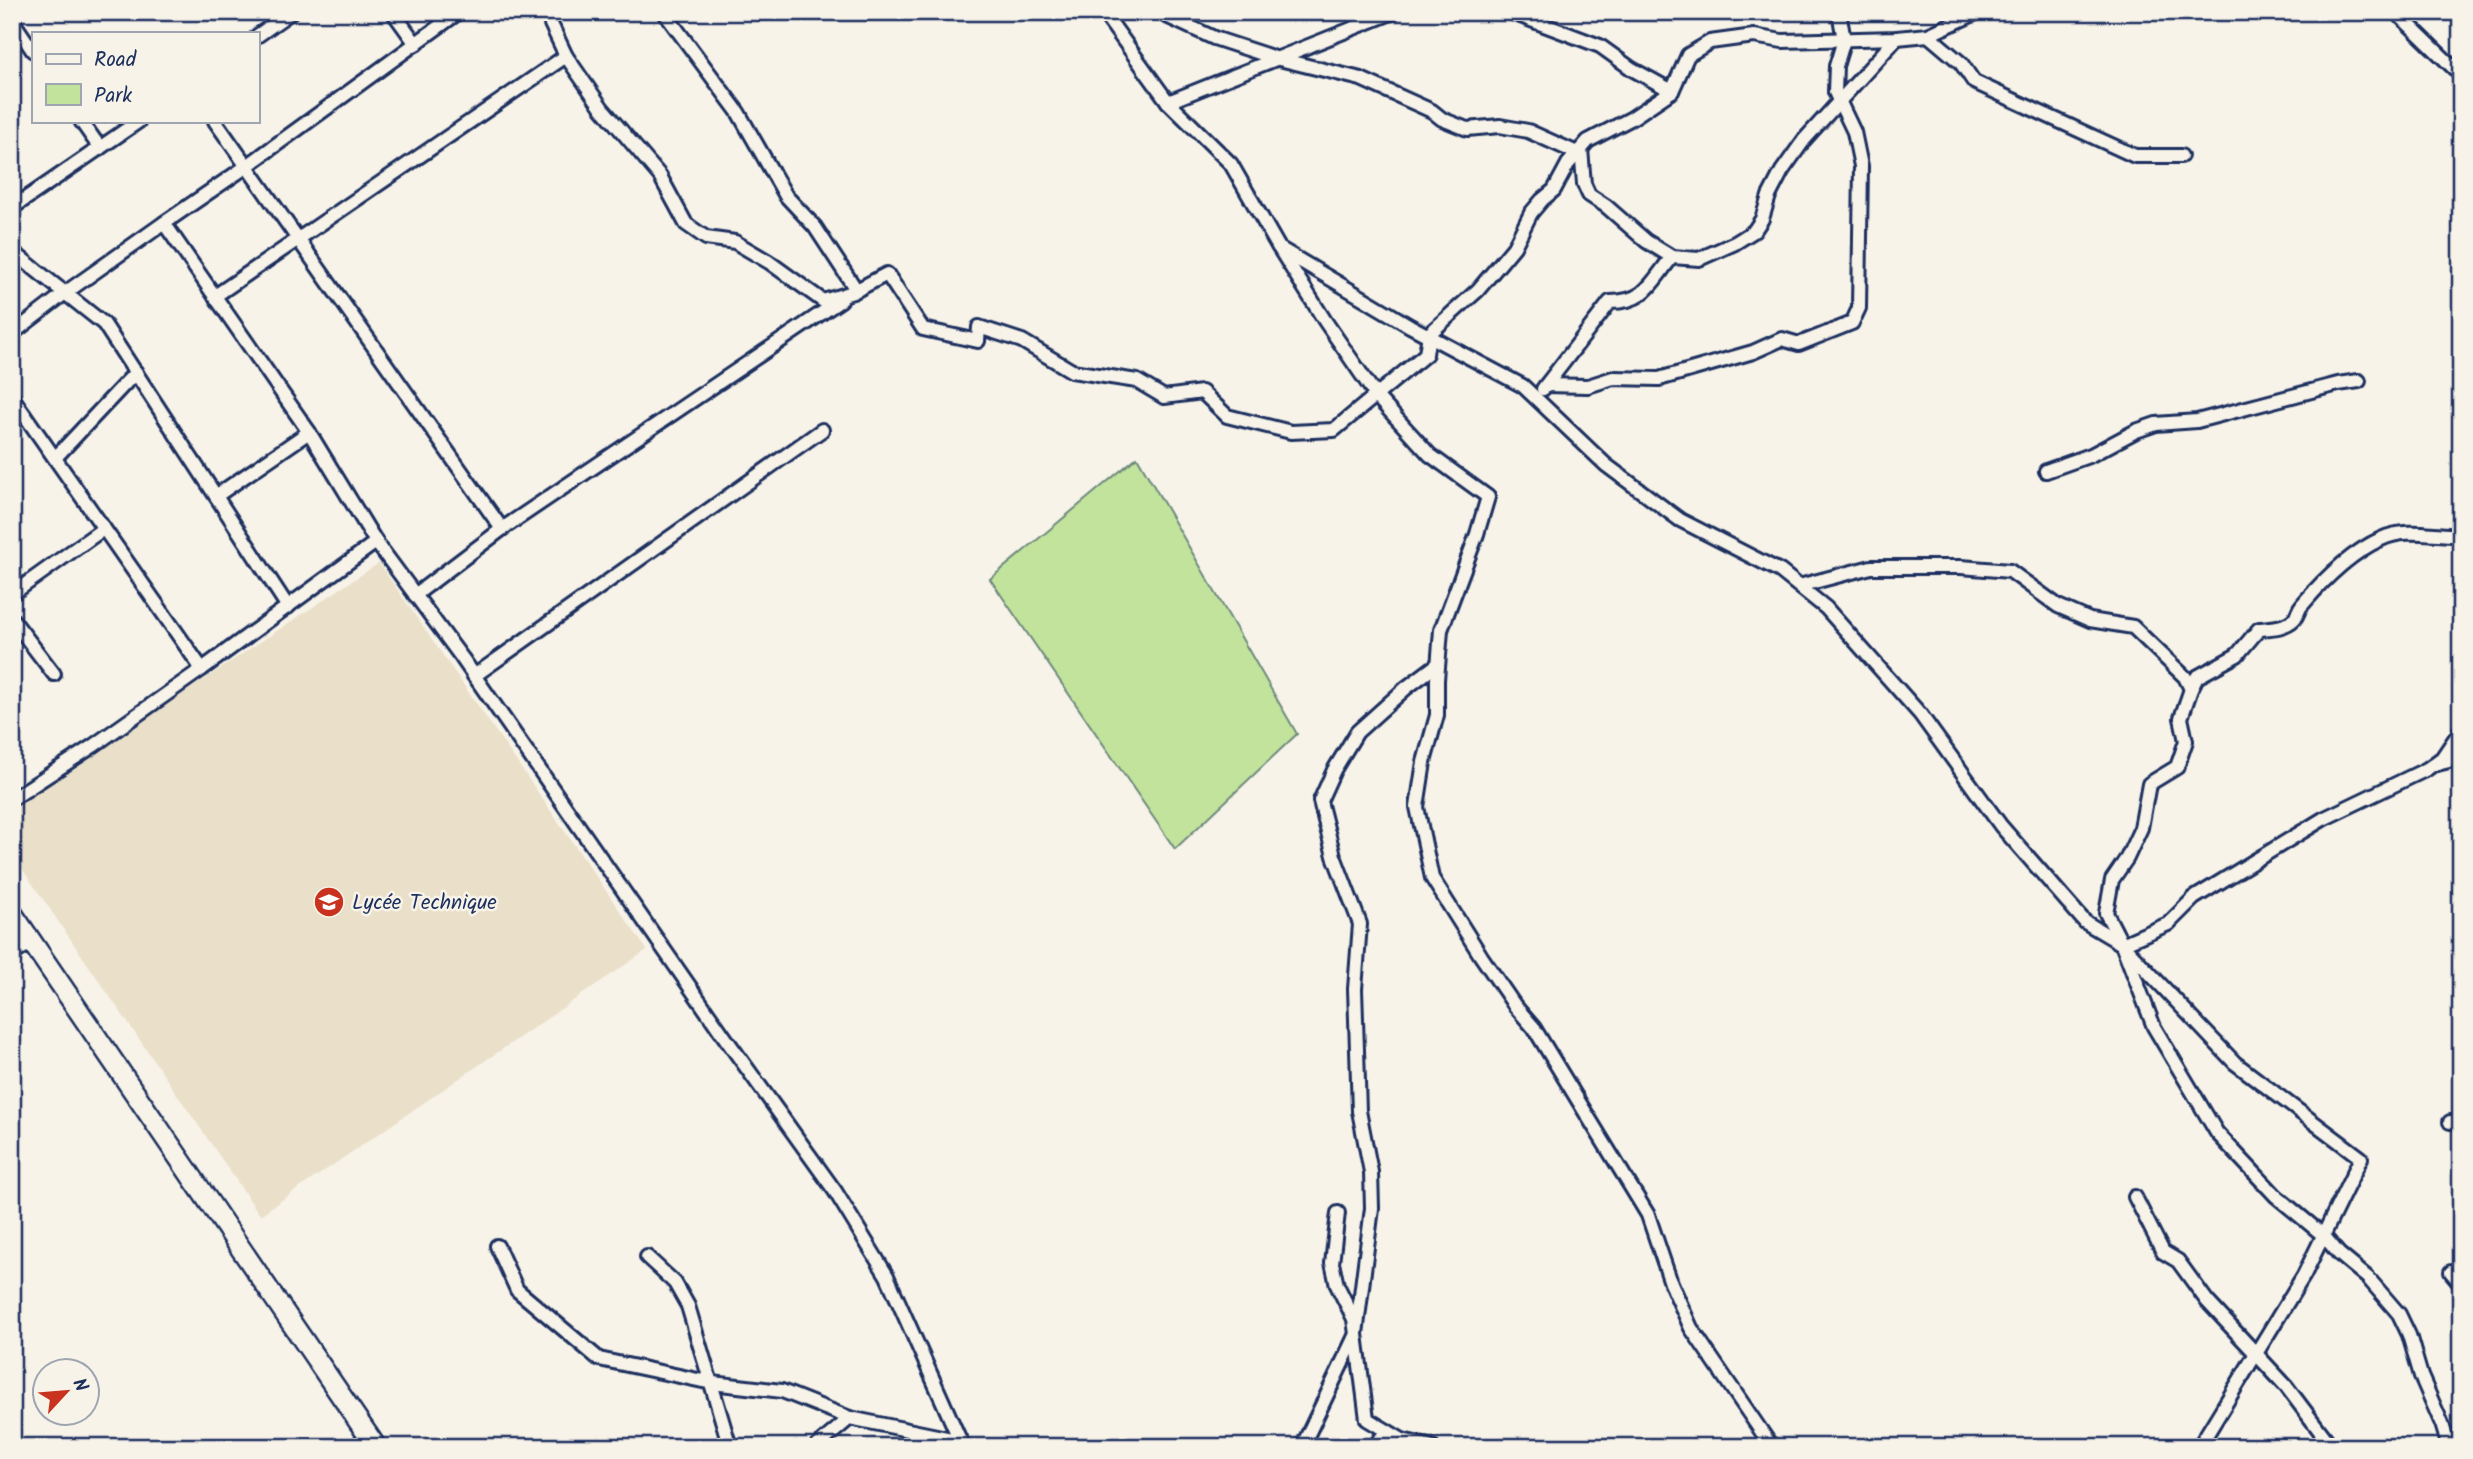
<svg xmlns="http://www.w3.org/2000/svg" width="2473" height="1459" viewBox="0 0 2473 1459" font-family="Kalam,sans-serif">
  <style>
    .built { fill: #eadfc9 }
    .green { fill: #c2e39c; stroke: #6e897d; stroke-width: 2 }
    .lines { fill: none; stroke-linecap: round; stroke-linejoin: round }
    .minor-casing { stroke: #1b2f5e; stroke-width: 18 }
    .primary-casing { stroke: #1b2f5e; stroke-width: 24 }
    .minor { stroke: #f7f3e8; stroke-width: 12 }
    .primary { stroke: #f7f3e8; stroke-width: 19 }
    .labels { text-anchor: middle; stroke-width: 5; stroke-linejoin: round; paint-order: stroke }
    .poi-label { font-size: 21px; fill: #1b2f5e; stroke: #f7f3e8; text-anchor: start }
  </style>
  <rect width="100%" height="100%" fill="#f7f3e8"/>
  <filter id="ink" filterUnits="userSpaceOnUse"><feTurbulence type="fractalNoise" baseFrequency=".0143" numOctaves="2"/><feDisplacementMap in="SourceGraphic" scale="14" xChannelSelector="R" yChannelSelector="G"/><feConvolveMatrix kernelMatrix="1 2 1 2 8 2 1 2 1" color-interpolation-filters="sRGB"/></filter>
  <g filter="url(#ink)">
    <path class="built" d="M379 563 647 950 260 1215 12 854V807Z"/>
    <path class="green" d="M1137 457 1297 734 1175 849 990 579Z"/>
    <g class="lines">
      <g class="minor-casing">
        <g id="minor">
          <path d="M393 12 416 44"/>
          <path d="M549 12 551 24 566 56 602 108 660 176 686 224 706 238 735 242 769 262 823 301 853 292 887 274 923 329 978 341 979 327 1022 341 1072 371 1137 381 1164 397 1202 392 1227 416 1291 432 1334 430 1426 354 1429 334 1478 290 1514 247 1531 213 1542 200 1554 190 1568 164 1588 141 1632 118 1672 91 1688 55 1710 42 1754 36 1782 41 1897 38 1928 35 1978 12"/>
          <path d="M664 12 738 112 786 196 815 227 855 288"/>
          <path d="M1103 12 1168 102 1231 164 1279 248 1410 326 1523 386 1606 465 1680 520 1780 571 1826 608 1920 714 2001 826 2085 922 2122 944 2235 1063 2361 1158 2304 1275 2199 1447"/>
          <path d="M1158 12 1214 38 1275 58 1361 79 1432 111 1442 119 1467 129 1500 126 1528 131 1577 153"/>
          <path d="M1510 12 1600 46 1632 69 1672 91"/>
          <path d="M2396 12 2461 75"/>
          <path d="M12 20 33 51"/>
          <path d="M1928 35 1961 63 1974 82 2135 156H2181"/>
          <path d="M257 36 291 12"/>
          <path d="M1168 102 1394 12"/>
          <path d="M81 121 100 148"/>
          <path d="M215 121 502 529"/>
          <path d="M1581 149 1584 184 1589 195 1606 206 1646 241 1672 257 1699 259 1735 243 1754 231 1762 219 1769 196 1782 171 1804 140 1897 38"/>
          <path d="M12 208 139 121"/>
          <path d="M12 251 104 324 288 607"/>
          <path d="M1281 251 1325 321 1377 397 1430 455 1488 497 1477 534 1441 630 1437 680V715L1424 762 1417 807 1432 878 1481 956 1515 1006 1534 1028 1648 1215 1671 1283 1691 1328 1772 1447"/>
          <path d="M215 296 566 56"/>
          <path d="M12 334 65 293 164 223"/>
          <path d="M1546 385 1588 386 1613 378 1659 379 1753 352 1782 339 1799 344 1852 323 1859 308 1861 166 1854 132 1835 92 1836 66 1844 40 1839 12"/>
          <path d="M1543 389 1610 302C1646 302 1651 283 1672 257"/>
          <path d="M12 397 202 669 93 746 12 799"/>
          <path d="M55 458 136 372"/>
          <path d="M2046 471 2091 455 2136 431 2156 424 2197 421 2338 384 2359 381"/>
          <path d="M216 496 309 432"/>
          <path d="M376 542 309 432 164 223 247 166 459 12"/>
          <path d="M1799 586 1871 567H1961L2010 571 2058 606 2090 620 2133 627 2185 677 2191 689"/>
          <path d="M12 594 103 529"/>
          <path d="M415 595 502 529 841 300"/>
          <path d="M12 619 54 674"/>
          <path d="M202 669 376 542 462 658 726 1039 835 1191 887 1276 963 1447"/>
          <path d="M474 676 822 430"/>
          <path d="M2437 764 2461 758"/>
          <path d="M2122 944 2168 924 2194 898 2323 819 2427 769 2442 758 2461 730"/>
          <path d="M12 955 31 942"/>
          <path d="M2450 1122H2461"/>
          <path d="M2135 1197 2163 1252 2178 1261 2207 1301 2286 1386 2332 1447"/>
          <path d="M1338 1213 1332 1263 1337 1285 1354 1319 1367 1419 1402 1440 1433 1447"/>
          <path d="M497 1246 517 1290 599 1359 712 1383 782 1391 850 1418 961 1441"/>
          <path d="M647 1257 675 1283 688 1306 730 1447"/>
          <path d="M2451 1272 2461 1284"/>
          <path d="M816 1447 850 1418"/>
          <path d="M1302 1447 1356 1334 1372 1208 1371 1172 1359 1111 1355 989 1360 924 1334 856 1320 801 1334 770 1357 732 1406 688 1438 664"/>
          <path d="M1374 1447 1387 1431"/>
          <path d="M2449 1447 2442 1424 2421 1376 2409 1335 2399 1314 2368 1278 2339 1254 2323 1235 2276 1196 2217 1133 2154 1027 2122 944 2106 913 2112 880 2127 858 2141 828 2149 784 2177 767 2186 741 2181 718 2191 689 2197 677 2237 655 2259 629C2271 628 2285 628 2294 619 2298 615 2298 609 2302 605 2324 579 2350 553 2381 539 2407 527 2433 536 2461 535"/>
        </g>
      </g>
      <g class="primary-casing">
        <path id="primary" d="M12 913 376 1447"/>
      </g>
      <use href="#minor" class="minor"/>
      <use href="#primary" class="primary"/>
    </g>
  </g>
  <defs>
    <g id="school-disc" transform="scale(1.575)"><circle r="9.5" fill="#c8321e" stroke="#f7f3e8"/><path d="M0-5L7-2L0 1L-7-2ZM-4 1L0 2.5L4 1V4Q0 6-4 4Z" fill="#fff"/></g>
  </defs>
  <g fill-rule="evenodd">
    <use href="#school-disc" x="329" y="902"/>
  </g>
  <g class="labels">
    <g class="poi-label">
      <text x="352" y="909">Lycée Technique</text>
    </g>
  </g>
  <rect width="2473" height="1459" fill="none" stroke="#f7f3e8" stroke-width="42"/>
  <rect x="21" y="21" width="2431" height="1417" fill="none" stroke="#1b2f5e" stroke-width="2.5" filter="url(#ink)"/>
  <rect x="32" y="32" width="228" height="91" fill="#f7f3e8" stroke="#9fa5b1" stroke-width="2"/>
  <rect x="46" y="54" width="35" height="10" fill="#f7f3e8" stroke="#9fa5b1" stroke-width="2"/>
  <text x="94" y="66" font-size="21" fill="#1b2f5e">Road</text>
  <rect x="46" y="84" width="35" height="21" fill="#c2e39c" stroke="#9fa5b1" stroke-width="2"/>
  <text x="94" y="102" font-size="21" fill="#1b2f5e">Park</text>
  <g transform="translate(66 1392) rotate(64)"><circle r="33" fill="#f7f3e8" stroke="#9fa5b1" stroke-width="2"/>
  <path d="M0-5L12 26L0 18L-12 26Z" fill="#c8321e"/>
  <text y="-10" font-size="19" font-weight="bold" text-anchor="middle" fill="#1b2f5e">N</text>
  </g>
</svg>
